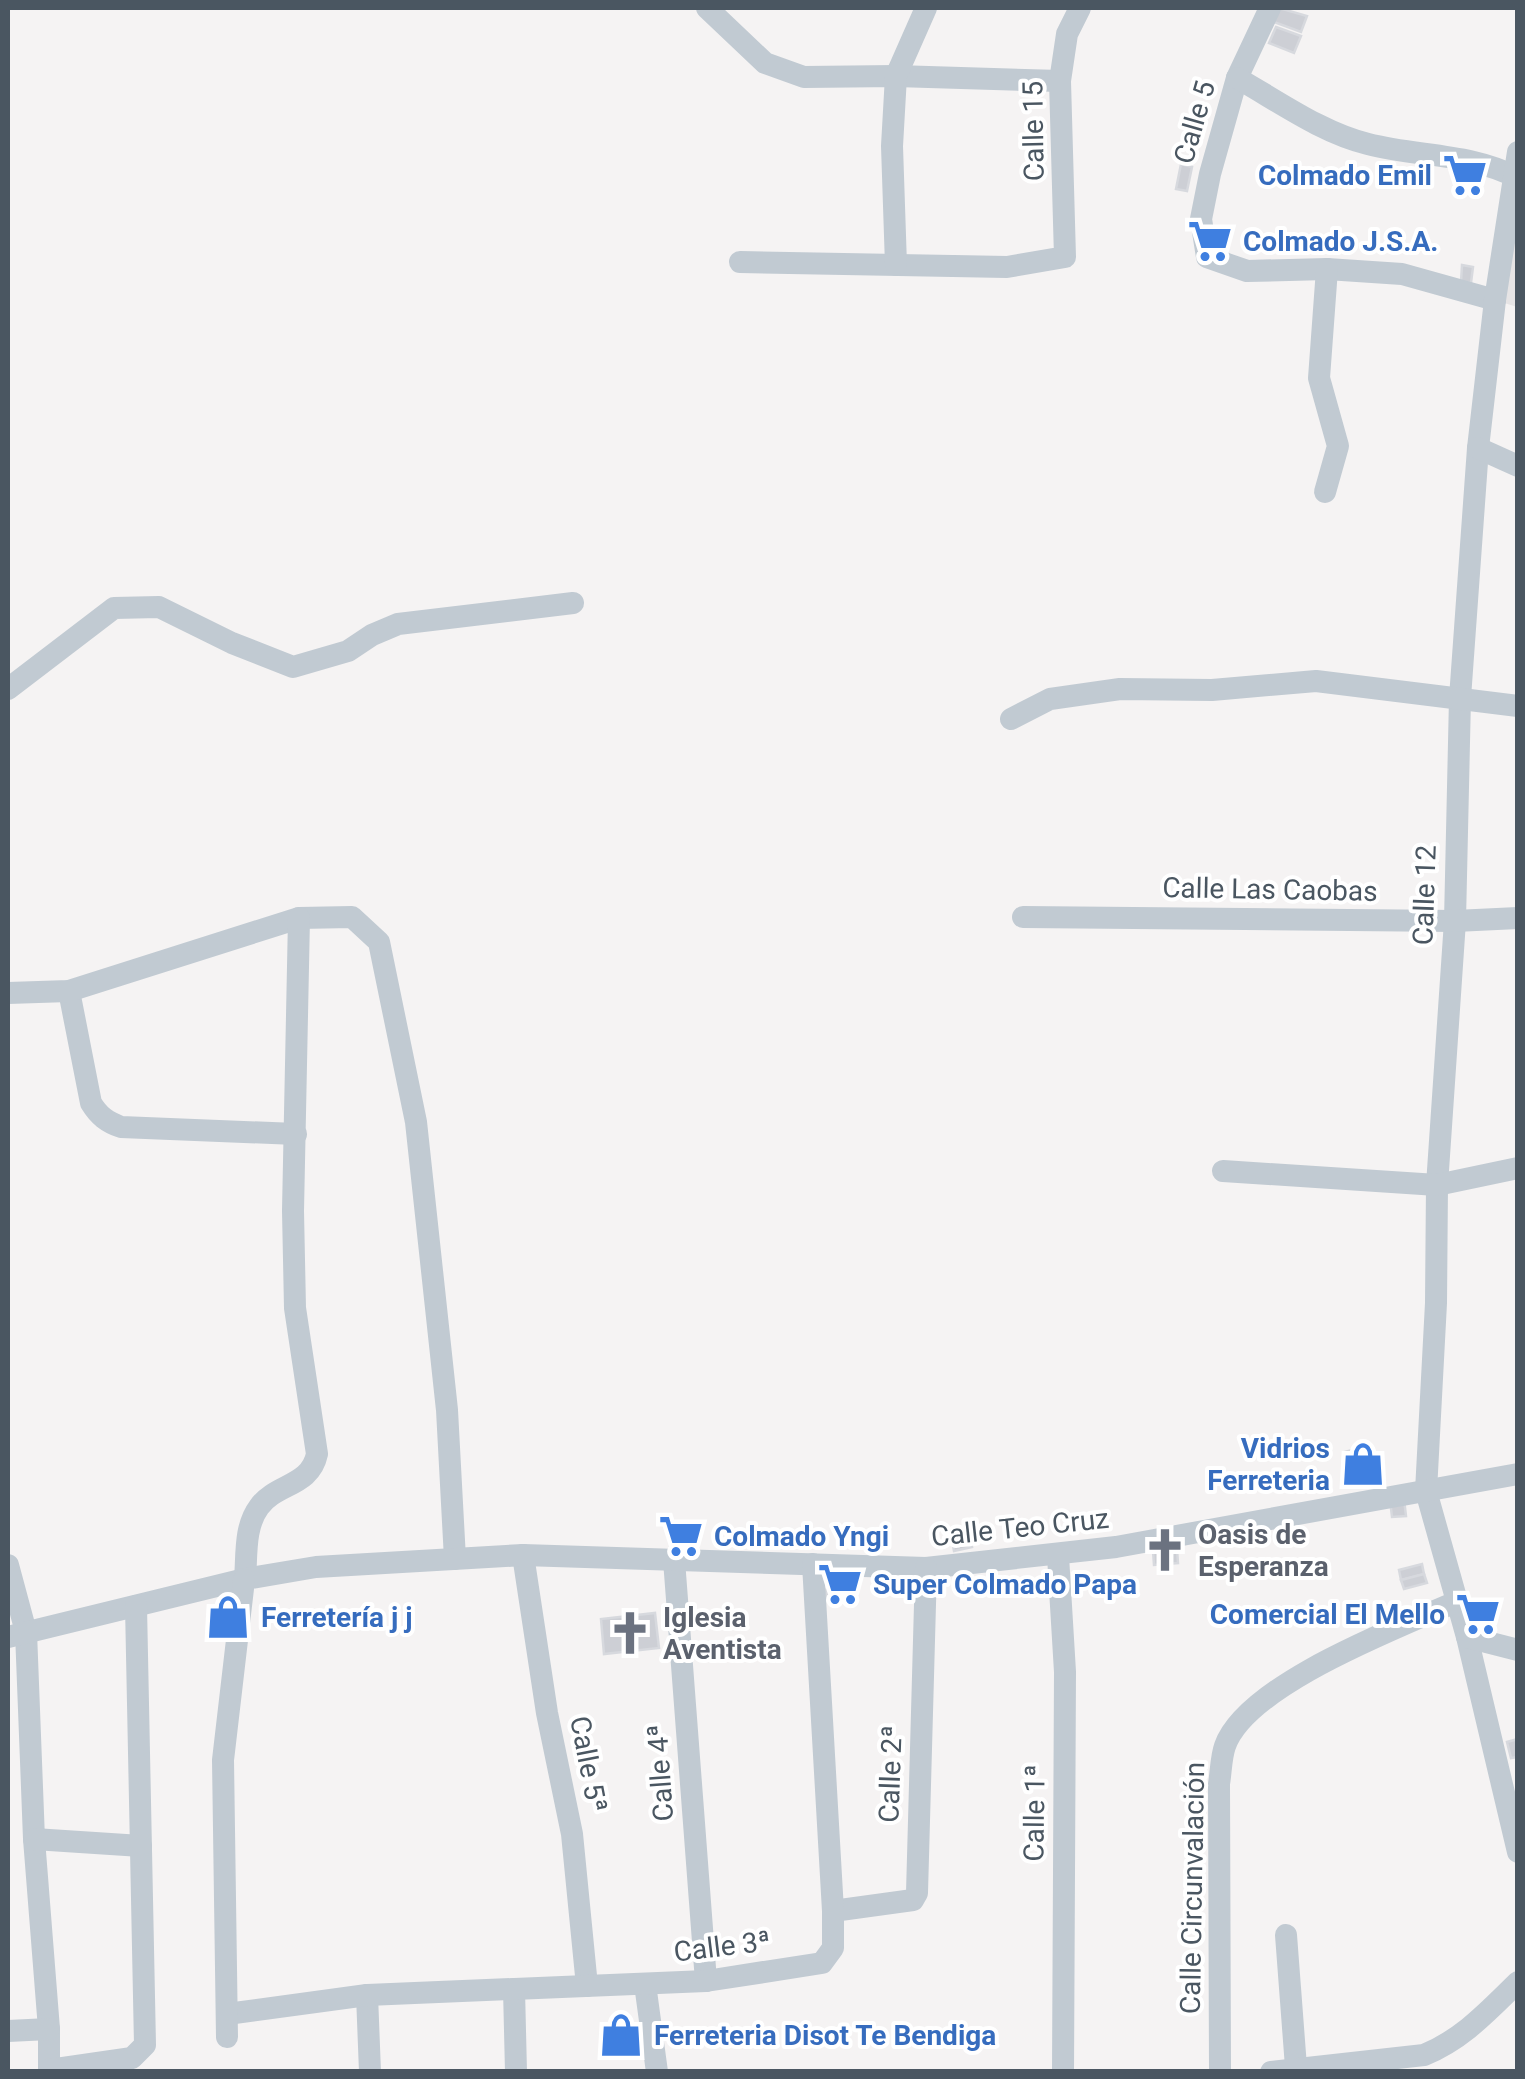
<svg xmlns="http://www.w3.org/2000/svg" width="1525" height="2079" viewBox="0 0 1525 2079" font-family="Roboto,sans-serif">
  <style>
    .education { fill: #e6e4e5 }
    .building { fill: #cdcfd5; stroke: #d7d9de; stroke-width: 2.5 }
    .lines { fill: none; stroke-linecap: round; stroke-linejoin: round }
    .minor { stroke: #c1cad2; stroke-width: 22 }
    .labels { text-anchor: middle; stroke-width: 8; stroke-linejoin: round; paint-order: stroke }
    .street-label { font-size: 28px; fill: #4a5661; stroke: #fff }
    .shop-label { font-size: 28px; font-weight: bold; fill: #366cbe; stroke: #fff; text-anchor: start }
    .worship-label { font-size: 28px; font-weight: bold; fill: #5b616d; stroke: #fff; text-anchor: start }
  </style>
  <rect width="100%" height="100%" fill="#f5f3f3"/>
  <path class="education" d="M1517 220V307L1495 300Z"/>
  <g class="building">
    <path d="M1279 8 1307 16 1301 32 1274 22Z"/>
    <path d="M1276 27 1301 36 1294 53 1269 43Z"/>
    <path d="M1181 164 1192 167 1187 191 1176 189Z"/>
    <path d="M1459 166 1473 168 1471 183 1457 181Z"/>
    <path d="M1462 265 1473 267 1471 283 1461 282Z"/>
    <path d="M1371 1445 1381 1476 1354 1484 1345 1452Z"/>
    <path d="M1404 1499 1406 1516 1392 1517 1390 1500Z"/>
    <path d="M675 1526 687 1527 686 1546 674 1545Z"/>
    <path d="M969 1531 972 1547 954 1551 951 1535Z"/>
    <path d="M1176 1535 1178 1563 1154 1565 1152 1537Z"/>
    <path d="M1422 1564 1424 1574 1401 1580 1399 1570Z"/>
    <path d="M1424 1574 1427 1583 1404 1589 1401 1580Z"/>
    <path d="M837 1578H848L849 1598 827 1599 826 1590Z"/>
    <path d="M1468 1603 1490 1606 1487 1625 1466 1621Z"/>
    <path d="M655 1613 659 1648 604 1654 601 1619Z"/>
    <path d="M1518 1739V1757L1511 1758 1507 1742Z"/>
    <path d="M632 2027V2042L611 2043V2028Z"/>
  </g>
  <g class="lines">
    <g class="minor">
      <path d="M707 8 765 63 804 77 896 76 1060 81"/>
      <path d="M1270 8 1237 78 1210 174 1201 219 1207 257 1247 271 1327 269 1402 274 1495 300"/>
      <path d="M1237 78C1278 101 1322 133 1368 144 1419 157 1470 153 1518 178"/>
      <path d="M1518 152 1495 300 1478 448 1460 698 1455 921 1437 1185 1436 1303 1426 1491 1467 1637 1518 1852"/>
      <path d="M740 262 1007 267 1065 257 1060 81 1067 34 1080 8"/>
      <path d="M896 265 892 146 896 76 926 8"/>
      <path d="M1478 448 1518 466"/>
      <path d="M1325 492 1338 446 1319 378 1327 269"/>
      <path d="M8 689 114 608 159 607 232 643 293 667 348 651 372 635 398 624 573 603"/>
      <path d="M1011 719 1050 699 1120 689 1212 690 1316 681 1518 706"/>
      <path d="M1023 917 1455 921 1518 918"/>
      <path d="M69 991 91 1103C99 1116 107 1122 121 1127L296 1134"/>
      <path d="M8 993 69 991 299 918 352 917 379 942 416 1122 447 1410 455 1559"/>
      <path d="M1223 1171 1437 1185 1518 1168"/>
      <path d="M523 1555 547 1713 572 1834 587 1986"/>
      <path d="M1058 1556 1065 1672 1063 2072"/>
      <path d="M674 1560 706 1981"/>
      <path d="M8 1565 26 1632 34 1839 49 2029V2072"/>
      <path d="M245 1579C247 1556 244 1527 259 1507 276 1483 310 1487 317 1454L295 1308 293 1211 299 918"/>
      <path d="M8 1637 245 1579 316 1567 523 1555 926 1568 1116 1547 1518 1474"/>
      <path d="M1467 1637 1518 1650"/>
      <path d="M34 1839 141 1846"/>
      <path d="M833 1911 913 1900 917 1893 926 1568"/>
      <path d="M1286 1935 1296 2067"/>
      <path d="M645 1984 657 2072"/>
      <path d="M514 1989 516 2072"/>
      <path d="M367 1995 370 2072"/>
      <path d="M227 2014 367 1995 706 1981 822 1963 833 1948V1911L813 1564"/>
      <path d="M8 2031 49 2029"/>
      <path d="M227 2037 223 1760 244 1580"/>
      <path d="M49 2070 132 2058 145 2045 136 1606"/>
      <path d="M1220 2072 1219 1784C1221 1772 1221 1757 1225 1746 1247 1684 1400 1627 1458 1601"/>
      <path d="M1271 2072 1424 2055C1463 2039 1488 2011 1518 1982"/>
    </g>
  </g>
  <defs>
    <g id="supermarket-bare" transform="scale(3.45)"><path d="M-6-5.5h2.5l.6 2H6L4.5 2H-2.5L-4.4-4H-6ZM-1.5 3.2a1.3 1.3 0 1 0 .1 0ZM3 3.2a1.3 1.3 0 1 0 .1 0Z" fill="#3f7fe0" stroke="#fff" stroke-width="2.5" paint-order="stroke"/></g>
    <g id="shop-bare" transform="scale(3.45)"><path d="M-5-2.5h2.3a2.7 3.5 0 0 1 5.4 0H5L5.5 6h-11ZM-1.5-2.5h3a1.5 2.3 0 0 0-3 0Z" fill="#3f7fe0" stroke="#fff" stroke-width="2.5" paint-order="stroke"/></g>
    <g id="church-bare" transform="scale(3.45)"><path d="M-1.2-6h2.4v3.5h3.3v2.4h-3.3V6h-2.4V-.1h-3.3v-2.4h3.3Z" fill="#6b7280" stroke="#fff" stroke-width="2.5" paint-order="stroke"/></g>
  </defs>
  <g fill-rule="evenodd">
    <use href="#supermarket-bare" x="1465" y="175"/>
    <use href="#supermarket-bare" x="1210" y="241"/>
    <use href="#shop-bare" x="1363" y="1464"/>
    <use href="#supermarket-bare" x="681" y="1536"/>
    <use href="#church-bare" x="1165" y="1550"/>
    <use href="#supermarket-bare" x="840" y="1584"/>
    <use href="#supermarket-bare" x="1478" y="1614"/>
    <use href="#shop-bare" x="228" y="1617"/>
    <use href="#church-bare" x="630" y="1633"/>
    <use href="#shop-bare" x="621" y="2035"/>
  </g>
  <g class="labels">
    <g class="street-label">
      <text transform="translate(1194 122) rotate(-74)" y="10">Calle 5</text>
      <text transform="translate(1033 131) rotate(-91)" y="10">Calle 15</text>
      <text transform="translate(1270 889) rotate(1)" y="10">Calle Las Caobas</text>
      <text transform="translate(1424 895) rotate(-88)" y="10">Calle 12</text>
      <text transform="translate(1020 1527) rotate(-6)" y="10">Calle Teo Cruz</text>
      <text transform="translate(589 1764) rotate(79)" y="10">Calle 5ª</text>
      <text transform="translate(660 1773) rotate(-94)" y="10">Calle 4ª</text>
      <text transform="translate(890 1774) rotate(-88)" y="10">Calle 2ª</text>
      <text transform="translate(1034 1813) rotate(-89)" y="10">Calle 1ª</text>
      <text transform="translate(1192 1888) rotate(-89)" y="10">Calle Circunvalación</text>
      <text transform="translate(722 1946) rotate(-7)" y="10">Calle 3ª</text>
    </g>
    <g class="shop-label">
      <text x="1432" y="185" text-anchor="end">Colmado Emil</text>
      <text x="1243" y="251">Colmado J.S.A.</text>
      <text x="1330" y="1458" text-anchor="end">Vidrios<tspan x="1330" dy="32">Ferreteria</tspan></text>
      <text x="714" y="1546">Colmado Yngi</text>
      <text x="873" y="1594">Super Colmado Papa</text>
      <text x="1445" y="1624" text-anchor="end">Comercial El Mello</text>
      <text x="261" y="1627">Ferretería j j</text>
      <text x="654" y="2045">Ferreteria Disot Te Bendiga</text>
    </g>
    <g class="worship-label">
      <text x="1198" y="1544">Oasis de<tspan x="1198" dy="32">Esperanza</tspan></text>
      <text x="663" y="1627">Iglesia<tspan x="663" dy="32">Aventista</tspan></text>
    </g>
  </g>
  <rect width="1525" height="2079" fill="none" stroke="#4a5661" stroke-width="20"/>
</svg>
